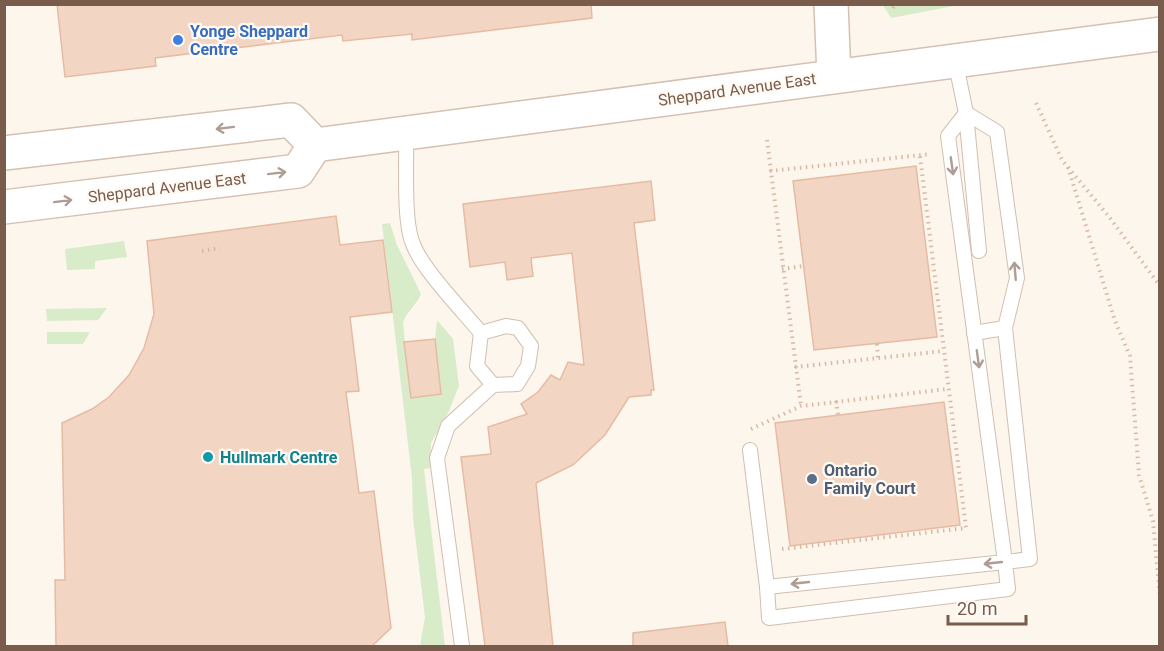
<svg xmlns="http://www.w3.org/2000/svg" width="1164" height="651" viewBox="0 0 1164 651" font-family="Roboto,sans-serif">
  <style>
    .green { fill: #d8ecc9 }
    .building { fill: #f3d5c3; stroke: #e6bba3; stroke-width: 1.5 }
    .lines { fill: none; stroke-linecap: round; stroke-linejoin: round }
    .lane-casing { stroke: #d1beb0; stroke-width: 16 }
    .secondary-casing { stroke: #d6c0b0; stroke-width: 36 }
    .path { stroke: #d9b8a5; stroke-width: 4; stroke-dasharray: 1.5 4.5; stroke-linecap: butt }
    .lane { stroke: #fff; stroke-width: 14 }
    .secondary { stroke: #fff; stroke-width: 33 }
    .oneway { stroke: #af9d94 }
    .shop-dot { fill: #3f7fe0; stroke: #fffaf3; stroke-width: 2 }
    .culture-dot { fill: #0f9aa8; stroke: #fffaf3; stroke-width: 2 }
    .service-dot { fill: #5c6f8a; stroke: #fffaf3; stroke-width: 2 }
    .labels { text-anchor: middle; stroke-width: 4.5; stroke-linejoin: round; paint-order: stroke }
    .shop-label { font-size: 16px; font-weight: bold; fill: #366cbe; stroke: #fffaf3; text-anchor: start }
    .street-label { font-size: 16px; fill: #7a5c4d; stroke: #fffaf3 }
    .culture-label { font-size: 16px; font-weight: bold; fill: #0d838f; stroke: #fffaf3; text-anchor: start }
    .service-label { font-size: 16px; font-weight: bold; fill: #4e5e75; stroke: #fffaf3; text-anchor: start }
  </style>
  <rect width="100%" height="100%" fill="#fdf6ec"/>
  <g class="green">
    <path d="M883 5H959L891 18Z"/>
    <path d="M390 223 397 245 421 294C416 306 406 312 403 323L411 397 441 394 435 339 437 320 453 339 459 386 448 413 431 443 430 468 424 469 445 646H420L425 617 413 518 412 478 382 224Z"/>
    <path d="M124 241 127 257 95 261V269L67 270 65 249Z"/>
    <path d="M107 308 98 320 47 321 46 309Z"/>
    <path d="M47 332H90L83 344H47Z"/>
  </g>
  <g class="building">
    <path d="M57 4H591L592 18 412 40V34L343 41 342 35 155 58 156 66 65 77Z"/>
    <path d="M916 166 937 337 814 350 793 181Z"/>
    <path d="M651 181 655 220 634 223 654 390H651V395L629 397 605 435 573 465 536 483 553 646H485L461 457 491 454 488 427 527 414 521 404 538 392 551 375 560 380 568 362 584 365 572 253 531 258 533 276 507 280 505 262 470 267 463 204Z"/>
    <path d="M336 216 340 245 383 240 392 312 350 317 359 391 346 392 359 493 374 491 391 628 372 646H56L55 580H65L62 423 92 409 109 397 129 375 144 348 154 314 147 241Z"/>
    <path d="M435 339 441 394 411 398 404 342Z"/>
    <path d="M944 402 960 525 790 546 775 423Z"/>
    <path d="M725 622 728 646H633V633Z"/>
  </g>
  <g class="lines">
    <g class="lane-casing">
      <g id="lane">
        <path d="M955 60 966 113 979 251"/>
        <path d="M966 113 948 136 1005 562 767 587 769 618 1008 589 1005 562 1030 559 1005 328 1017 278 997 132 966 113"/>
        <path d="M406 133C407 161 403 221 413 244 422 269 463 311 481 333L477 366 493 385 517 384 528 366 531 346 518 328 506 326 481 333"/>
        <path d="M974 333 1005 328"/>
        <path d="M750 450 767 587"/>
        <path d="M462 646 437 458 448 426 493 385"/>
      </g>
    </g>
    <g class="secondary-casing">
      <g id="secondary">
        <path d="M831 4 834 76"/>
        <path d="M315 145 1160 34"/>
        <path d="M4 153 291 120 315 145"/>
        <path d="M4 207 298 171 315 145"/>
      </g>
    </g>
    <g class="path">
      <path d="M893 8 895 4"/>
      <path d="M1036 103 1062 160 1110 218 1160 286"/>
      <path d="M767 140 801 406"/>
      <path d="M1068 167 1115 321 1130 356 1139 475 1153 521 1160 597"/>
      <path d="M770 171 931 154"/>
      <path d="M202 251 220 248"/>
      <path d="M782 269 803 266"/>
      <path d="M877 344 878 358"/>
      <path d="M795 367 944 351"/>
      <path d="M836 401 838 415"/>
      <path d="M751 429 801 406 948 389"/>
      <path d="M782 549 966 528 920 156"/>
    </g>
    <use href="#lane" class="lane"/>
    <use href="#secondary" class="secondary"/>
  </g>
  <defs><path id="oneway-shaft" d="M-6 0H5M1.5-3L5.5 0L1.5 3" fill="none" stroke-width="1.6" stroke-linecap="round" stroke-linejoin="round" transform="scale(1.5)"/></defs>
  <g class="oneway">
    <use href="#oneway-shaft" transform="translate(225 128) rotate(173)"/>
    <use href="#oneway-shaft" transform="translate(952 166) rotate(82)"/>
    <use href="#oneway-shaft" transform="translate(277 173) rotate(-7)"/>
    <use href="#oneway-shaft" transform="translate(63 201) rotate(-7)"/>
    <use href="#oneway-shaft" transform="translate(1015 271) rotate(-95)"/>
    <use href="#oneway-shaft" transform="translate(978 359) rotate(82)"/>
    <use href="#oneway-shaft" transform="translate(993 563) rotate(174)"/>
    <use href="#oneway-shaft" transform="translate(800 583) rotate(174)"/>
  </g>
  <circle class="shop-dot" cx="178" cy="40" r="6"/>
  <circle class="culture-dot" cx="208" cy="457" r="6"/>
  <circle class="service-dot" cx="812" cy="479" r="6"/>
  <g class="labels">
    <g class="shop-label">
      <text x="190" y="37">Yonge Sheppard<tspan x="190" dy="18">Centre</tspan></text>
    </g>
    <g class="street-label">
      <text transform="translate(737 89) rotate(-8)" y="6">Sheppard Avenue East</text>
      <text transform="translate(167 187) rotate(-7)" y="6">Sheppard Avenue East</text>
    </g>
    <g class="culture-label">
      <text x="220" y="463">Hullmark Centre</text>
    </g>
    <g class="service-label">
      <text x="824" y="476">Ontario<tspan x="824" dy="18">Family Court</tspan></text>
    </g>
  </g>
  <rect width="1164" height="651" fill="none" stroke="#7a5c4d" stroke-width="12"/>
  <path d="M948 615v9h78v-9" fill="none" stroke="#7a5c4d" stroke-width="3"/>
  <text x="957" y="615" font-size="18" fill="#7a5c4d" stroke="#fffaf3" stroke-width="4.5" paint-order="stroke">20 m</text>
</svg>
